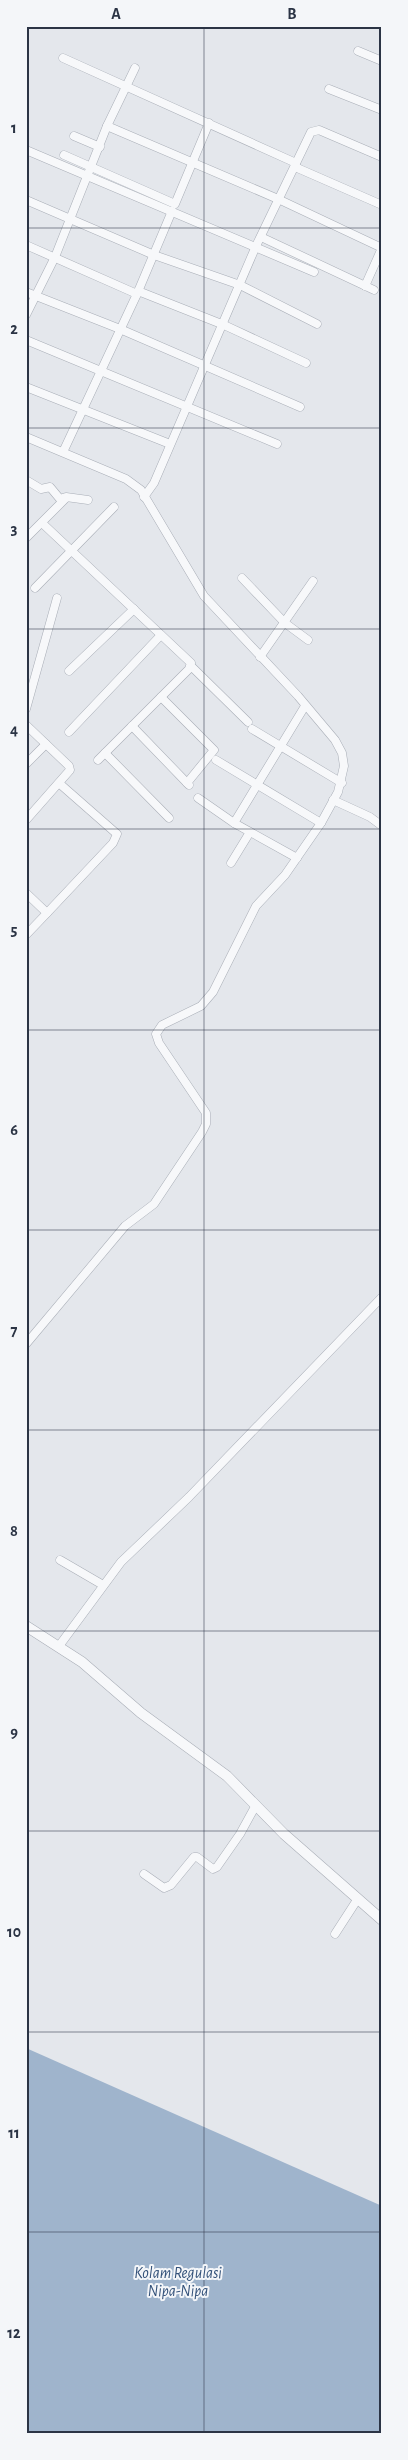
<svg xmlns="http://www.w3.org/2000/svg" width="408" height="2460" viewBox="0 0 408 2460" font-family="'Alegreya Sans',sans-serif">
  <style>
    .water { fill: #9fb4cc }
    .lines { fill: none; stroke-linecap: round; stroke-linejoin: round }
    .minor-casing { stroke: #a9aeb7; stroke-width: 9 }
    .tertiary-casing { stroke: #a9aeb7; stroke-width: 11 }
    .minor { stroke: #f7f8fa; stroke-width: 8 }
    .tertiary { stroke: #f7f8fa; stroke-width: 10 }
    .grid { fill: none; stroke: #2b3445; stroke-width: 1; stroke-opacity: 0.55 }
    .labels { text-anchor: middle; stroke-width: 4; stroke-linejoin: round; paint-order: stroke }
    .water-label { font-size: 16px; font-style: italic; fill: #34527a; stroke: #f4f6f9 }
    .neatline { fill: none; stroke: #2b3445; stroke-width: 2 }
    .grid-label { font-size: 16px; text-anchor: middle; font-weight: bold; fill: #2b3445 }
  </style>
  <rect width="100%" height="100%" fill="#e4e7ec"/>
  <path class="water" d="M26 2048 382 2206V2434H26Z"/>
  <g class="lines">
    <g class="minor-casing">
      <g id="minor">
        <path d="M358 51 382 61"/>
        <path d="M63 58 296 163"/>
        <path d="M329 89 382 110"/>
        <path d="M107 126 278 199 382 248"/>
        <path d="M74 136 100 147"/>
        <path d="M26 150 314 272"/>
        <path d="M64 155 175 204 209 123"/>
        <path d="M295 167 382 205"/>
        <path d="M26 200 154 255 240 285 317 324"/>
        <path d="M261 237 374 290"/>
        <path d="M26 245 137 294"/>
        <path d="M365 286 382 248"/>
        <path d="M138 291 224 325 306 363"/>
        <path d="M26 292 120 329 300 407"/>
        <path d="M26 315 55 257 107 126 135 68"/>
        <path d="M26 340 277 444"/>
        <path d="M26 387 170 444"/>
        <path d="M26 437 126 479 141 490 204 596 298 696 335 740 342 753 344 766 338 792 321 823 285 875 256 906 213 992 201 1006 162 1025 156 1034 159 1043 206 1113V1124L202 1132 154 1204 125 1226 26 1344"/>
        <path d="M63 452 137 294 172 211"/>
        <path d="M26 480 41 489 50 487 60 499 66 497 88 500"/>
        <path d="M144 497 154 483 256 246 311 132 319 130 382 157"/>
        <path d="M42 523 191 663 189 669 98 760"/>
        <path d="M26 538 65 499"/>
        <path d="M242 578 285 623 308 640"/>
        <path d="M35 588 114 507"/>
        <path d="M260 657 313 581"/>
        <path d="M191 666 248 722"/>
        <path d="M69 671 134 609"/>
        <path d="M161 697 214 750 187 783"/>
        <path d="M26 709 57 598"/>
        <path d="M26 725 69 766 70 770 26 820"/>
        <path d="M132 726 189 785"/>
        <path d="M252 729 342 783"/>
        <path d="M69 732 161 635"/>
        <path d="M105 753 169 818"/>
        <path d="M216 760 321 823"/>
        <path d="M26 764 46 744"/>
        <path d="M198 798 234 823 297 858"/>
        <path d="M333 800 370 817 382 826"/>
        <path d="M234 823 305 706"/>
        <path d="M231 863 250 832"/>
        <path d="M26 893 47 913 26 935"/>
        <path d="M47 913 113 843 117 834 60 784"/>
        <path d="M60 1560 103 1585"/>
        <path d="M59 1646 121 1562 189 1497 382 1297"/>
        <path d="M144 1874 164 1888 171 1885 194 1857H197L213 1869 217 1867 240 1834 256 1805"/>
        <path d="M335 1934 357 1900"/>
      </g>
    </g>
    <g class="tertiary-casing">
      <path id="tertiary" d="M26 1626 82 1662 141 1713 227 1776 284 1834 382 1920"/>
    </g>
    <use href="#minor" class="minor"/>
    <use href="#tertiary" class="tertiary"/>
  </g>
  <path class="grid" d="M204 26V2434M26 228H382M26 428H382M26 629H382M26 829H382M26 1030H382M26 1230H382M26 1430H382M26 1631H382M26 1831H382M26 2032H382M26 2232H382"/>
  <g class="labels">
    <g class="water-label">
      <text x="178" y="2278">Kolam Regulasi<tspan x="178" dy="18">Nipa-Nipa</tspan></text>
    </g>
  </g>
  <rect width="408" height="2460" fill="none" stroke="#f4f6f9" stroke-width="55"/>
  <rect x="28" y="28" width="352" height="2404" class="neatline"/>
  <g class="grid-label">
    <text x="116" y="19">A</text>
    <text x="292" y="19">B</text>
    <text x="14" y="133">1</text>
    <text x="14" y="334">2</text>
    <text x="14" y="534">3</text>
    <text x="14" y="735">4</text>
    <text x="14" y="935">5</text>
    <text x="14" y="1135">6</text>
    <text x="14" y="1336">7</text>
    <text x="14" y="1536">8</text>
    <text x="14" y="1737">9</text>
    <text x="14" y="1937">10</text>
    <text x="14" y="2138">11</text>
    <text x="14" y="2338">12</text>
  </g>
</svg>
